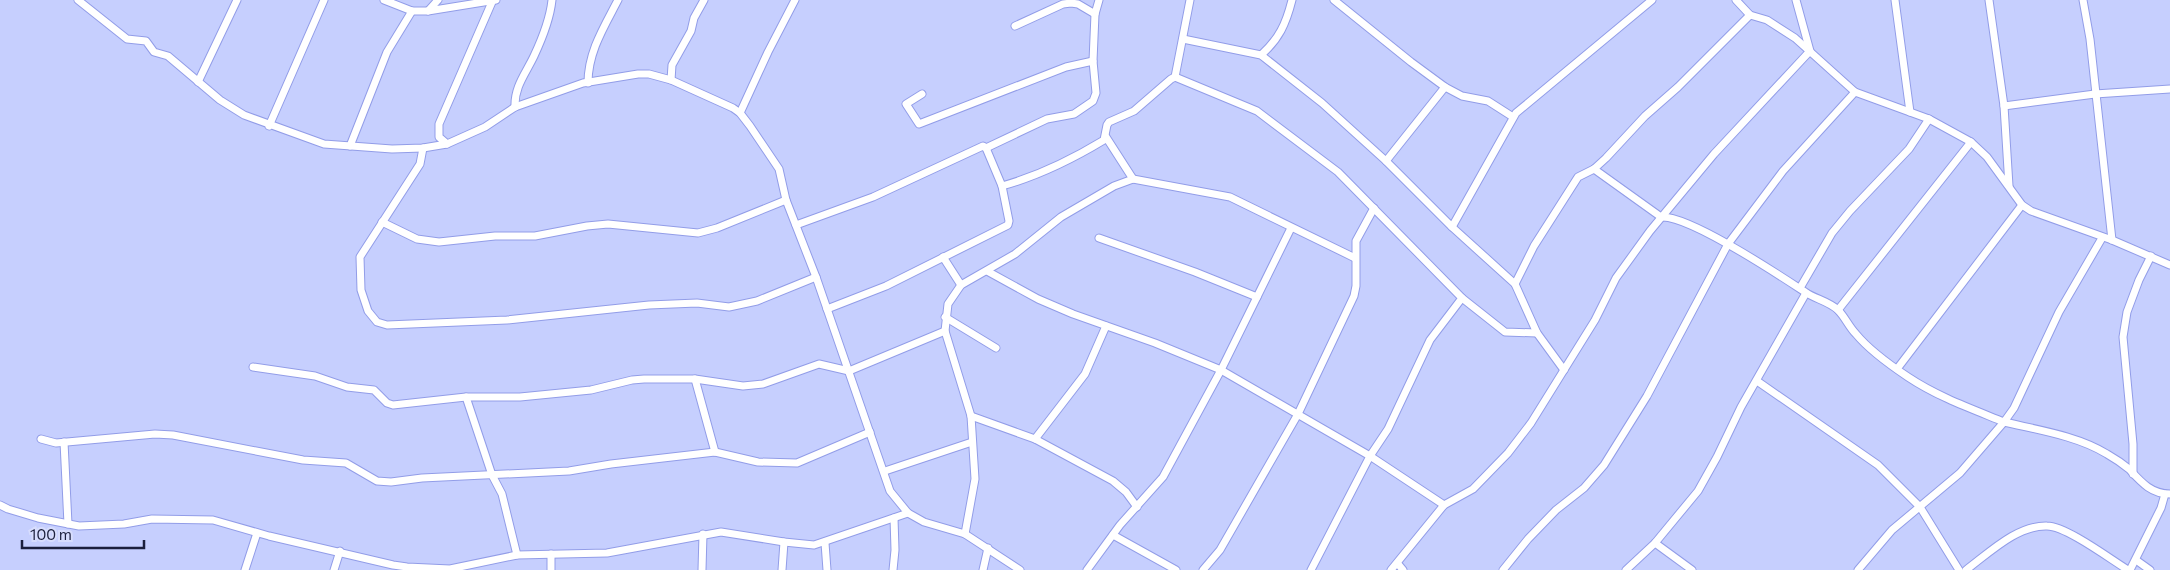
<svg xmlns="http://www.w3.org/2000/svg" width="2170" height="570" viewBox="0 0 2170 570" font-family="Commissioner,sans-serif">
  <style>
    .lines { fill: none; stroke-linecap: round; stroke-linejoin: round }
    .street-casing { stroke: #929de8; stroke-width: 9 }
    .street { stroke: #fff; stroke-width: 7 }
  </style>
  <rect width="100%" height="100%" fill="#c6cffe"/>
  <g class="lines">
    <g class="street-casing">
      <g id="street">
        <path d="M78 0 127 39 146 41 154 52 168 56 220 100 244 115 324 144 392 149 423 148 447 144 485 127 515 107 583 83 638 74H649L671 80 733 108 740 113 750 126 779 169 786 200 816 277 890 491 908 513 924 522 965 534 1020 570"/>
        <path d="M384 0 412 11H428L496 0"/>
        <path d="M1334 0 1411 62 1445 87 1462 96 1488 101 1513 117"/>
        <path d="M1736 0 1750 15 1767 20 1795 38 1855 92 1929 119 1971 142 1987 157 2022 205 2031 211 2112 240 2170 265"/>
        <path d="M1895 0 1910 112"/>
        <path d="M1989 0 2004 106 2009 186"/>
        <path d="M2083 0 2090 39 2112 240"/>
        <path d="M428 11 438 0"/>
        <path d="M1015 26 1063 4 1071 3 1078 4 1095 14"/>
        <path d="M1183 39 1261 55 1322 103 1386 161 1452 227 1515 284 1537 333 1564 370"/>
        <path d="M1261 55C1279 39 1286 24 1292 0"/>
        <path d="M1175 77 1190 0"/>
        <path d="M671 80 672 65 691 31 694 18 704 0"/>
        <path d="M198 82 237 0"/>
        <path d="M588 83C588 52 604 27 618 0"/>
        <path d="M922 94 906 104 919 124 1066 67 1093 61"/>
        <path d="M2004 106 2095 94 2170 89"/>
        <path d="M515 107C514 87 526 73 534 56 542 39 550 19 552 0"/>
        <path d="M740 113 768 52 795 0"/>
        <path d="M269 126 324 0"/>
        <path d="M1106 137 1133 179"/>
        <path d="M447 144 439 137V124L492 2"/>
        <path d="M350 146 387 52 412 11"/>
        <path d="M423 148 420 164 360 257 361 290 368 311 377 322 387 325 507 320 649 305 697 303 729 307 757 301 816 277"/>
        <path d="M986 148 1047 119 1074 114 1093 101 1096 93 1093 61 1095 14 1099 0"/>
        <path d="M1386 161 1445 87"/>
        <path d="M1594 169 1661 217C1689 215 1779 275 1805 292 1815 299 1828 301 1838 310 1845 317 1849 327 1856 334 1870 351 1890 365 1908 377 1938 397 1972 409 2004 422L2014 408 2059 312 2102 238"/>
        <path d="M1002 186C1038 176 1071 160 1104 140L1107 125 1109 122 1134 111 1171 79 1175 77 1257 111 1338 172 1462 298 1430 340 1388 429 1370 456 1311 570"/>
        <path d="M382 222 417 239 439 242 495 236H535L587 226 608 224 698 233 717 228 786 200"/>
        <path d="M796 225 873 197 983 146 986 148 1002 186 1009 221 1008 225 886 286 827 309"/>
        <path d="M1452 227 1516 113 1652 0"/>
        <path d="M1099 238 1195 272 1257 297"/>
        <path d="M943 257 961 285"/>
        <path d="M987 271 1038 299 1073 314 1155 343 1221 370 1370 456 1444 505"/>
        <path d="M1515 284 1534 246 1578 177 1594 169 1606 158 1645 116 1678 87 1750 15"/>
        <path d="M1800 288 1832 233 1850 211 1909 149 1929 119"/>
        <path d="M1462 298 1505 332 1537 333"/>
        <path d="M1838 310 1971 142"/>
        <path d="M945 317 996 348"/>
        <path d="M253 367 315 376 347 387 374 390 387 403 393 405 466 397H520L591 390 632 380 644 379H695L743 386 763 384 819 364 849 371 945 331"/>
        <path d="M1897 369 2022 205"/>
        <path d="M695 379 715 452"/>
        <path d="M1757 381 1878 465 1920 507 1959 570"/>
        <path d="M466 397 492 475 502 494 517 555"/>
        <path d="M971 416 1035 439 1113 481 1126 492 1137 507"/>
        <path d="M41 439 56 443 155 434 173 435 303 460 346 463 377 481 391 482 422 478 569 471 611 464 715 452 758 462 797 463 870 432"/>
        <path d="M1035 439 1085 374 1106 326"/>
        <path d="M64 442 68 524"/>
        <path d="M885 471 972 442"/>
        <path d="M2133 474V444L2123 337 2127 312 2139 280 2151 256"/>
        <path d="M0 505 8 509 38 518 79 526 124 524 152 519 213 520 269 536 393 565 407 567 450 569 517 555 607 553 721 532 784 542 814 545 908 513"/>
        <path d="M965 534 975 479 971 416 945 331 948 304 961 285 1015 254 1061 217 1114 186 1133 179 1230 197 1355 258"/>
        <path d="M1113 535 1176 570"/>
        <path d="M825 543 827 570"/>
        <path d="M1655 543 1692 570"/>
        <path d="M2136 560 2150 570"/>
        <path d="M1398 564 1403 570"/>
        <path d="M245 570 257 533"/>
        <path d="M334 570 340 551"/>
        <path d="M551 570V554"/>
        <path d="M702 570 703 534"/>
        <path d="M782 570 784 542"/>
        <path d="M893 570 895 550 894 518"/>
        <path d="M983 570 988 548"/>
        <path d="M1087 570 1120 525 1163 477 1221 370 1291 228"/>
        <path d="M1203 570 1220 550 1298 414 1354 296 1356 286V241L1374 208"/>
        <path d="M1391 570 1444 505 1473 489 1508 453 1531 423 1595 320 1616 278 1650 231 1714 154 1810 51 1796 0"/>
        <path d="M1503 570 1528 539 1556 510 1584 488 1604 465 1647 396 1728 244 1783 171 1855 92"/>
        <path d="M1626 570 1655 543 1698 491 1717 457 1741 407 1806 293"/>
        <path d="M1858 570 1892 530 1960 473 2004 422C2038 430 2078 436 2107 454 2114 458 2123 464 2129 469 2141 482 2151 494 2170 494"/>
        <path d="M1966 570C1989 553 2017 525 2047 526 2066 526 2110 559 2128 570"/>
        <path d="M2130 570 2161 508 2165 494"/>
      </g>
    </g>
    <use href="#street" class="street"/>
  </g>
  <path d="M22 540v8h122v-8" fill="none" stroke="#1b1f3c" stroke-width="2.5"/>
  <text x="30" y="540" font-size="15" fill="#1b1f3c" stroke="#d7ddfd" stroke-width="4" paint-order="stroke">100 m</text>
</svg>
